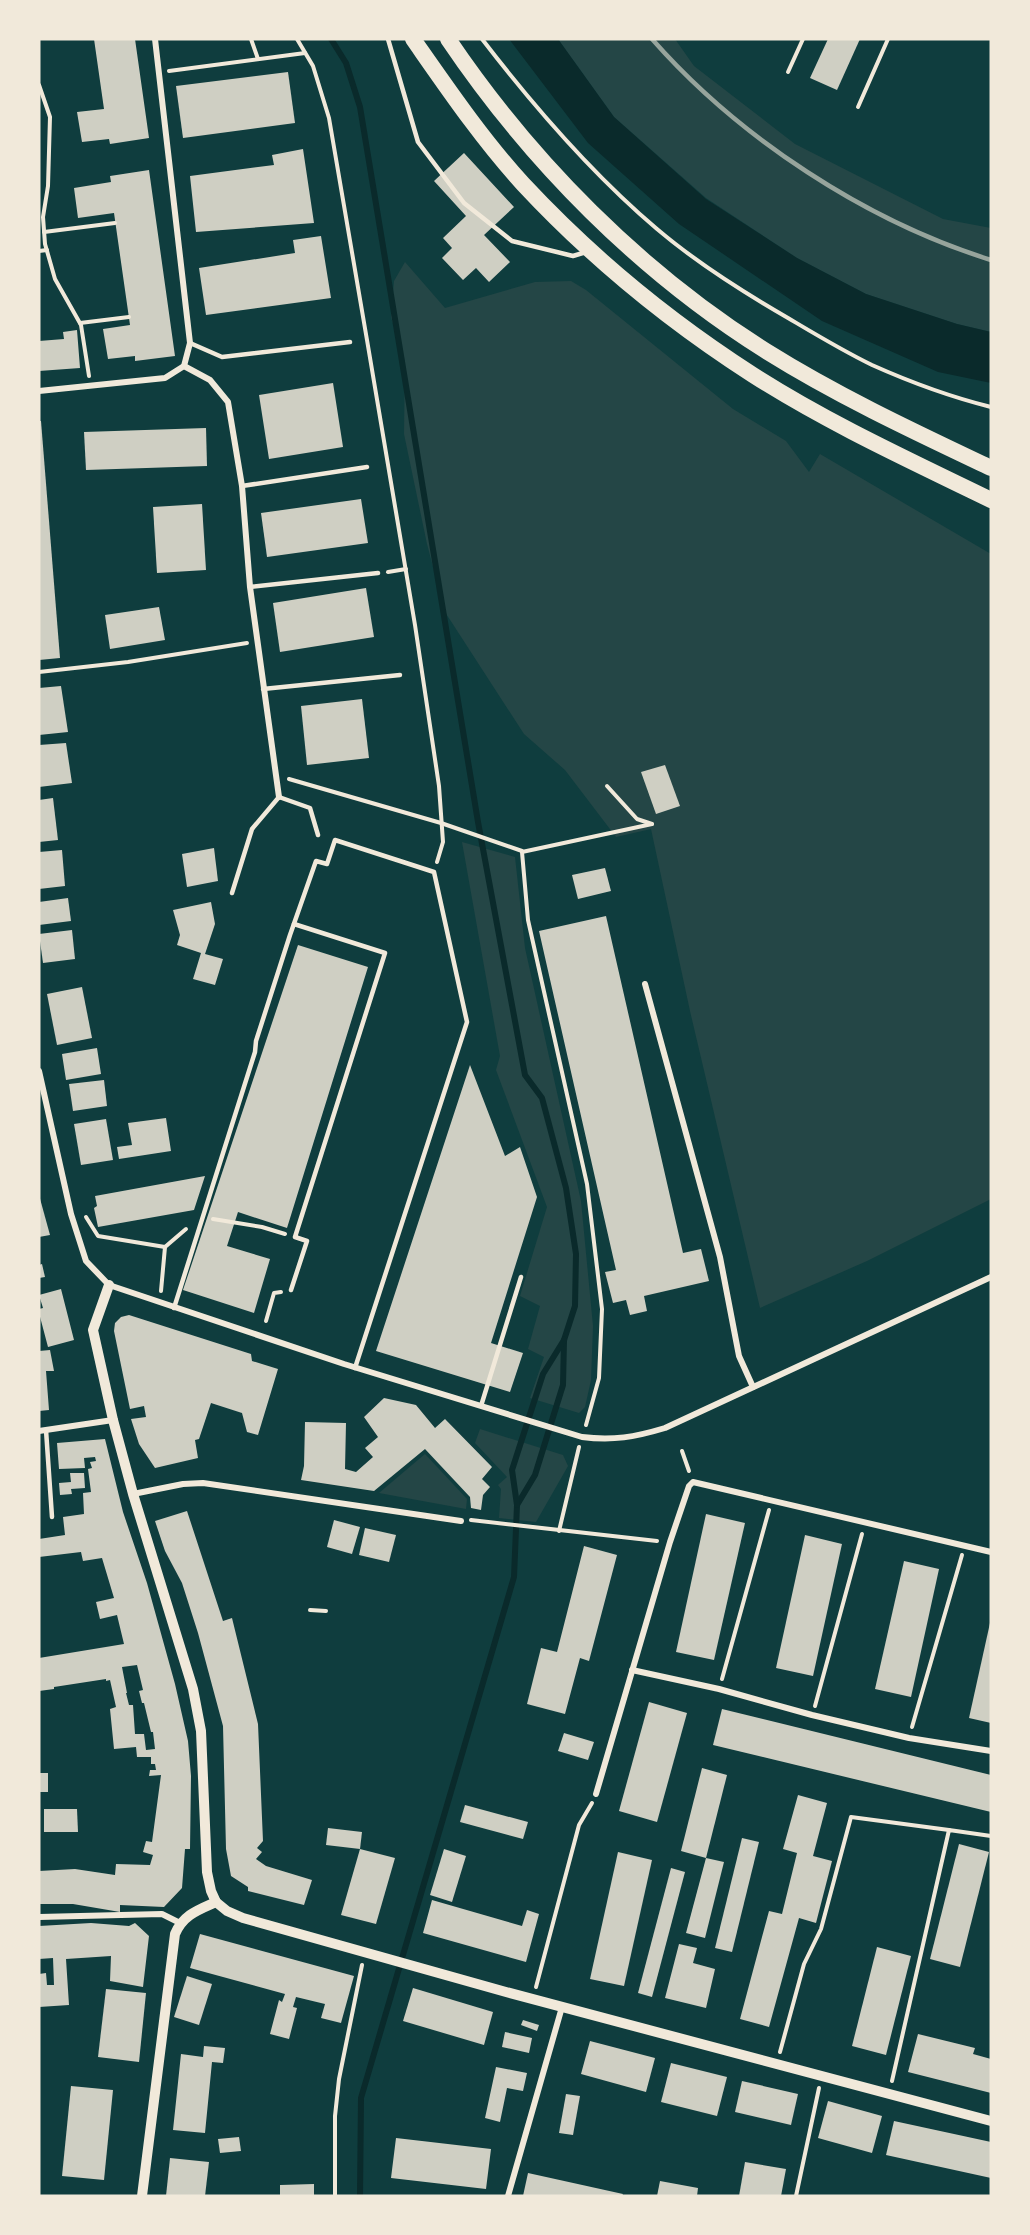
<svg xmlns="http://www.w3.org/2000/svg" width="1030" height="2235" viewBox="0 0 1030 2235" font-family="'Noto Sans',sans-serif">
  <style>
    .green { fill: #244646 }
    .water { fill: #0a2a2b }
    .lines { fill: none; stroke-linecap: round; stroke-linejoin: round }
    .stream { stroke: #0a2a2b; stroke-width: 6 }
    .building { fill: #cfcfc3; fill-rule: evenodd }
    .path { stroke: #f1e9da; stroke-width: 4 }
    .service { stroke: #f1e9da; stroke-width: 4.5 }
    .minor { stroke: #f1e9da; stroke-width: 6 }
    .tertiary { stroke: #f1e9da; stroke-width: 10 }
    .trunk { stroke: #f1e9da; stroke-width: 16 }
    .rail { stroke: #97a49c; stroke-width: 4.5 }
  </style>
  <rect width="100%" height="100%" fill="#0f3d3e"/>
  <g class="green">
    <path d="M558 39H675L694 66 795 144 943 219 991 228V332L957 324 866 294 797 258 706 198 614 117Z"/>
    <path d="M405 262 445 308 535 282 571 281 586 290 733 409 786 441 809 472 820 454 991 554V1199L867 1261 760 1308 690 1011 651 829 616 837 565 770 524 734 445 612 427 544 404 434 405 362 391 317 394 281Z"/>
    <path d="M462 842 515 857 525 948 581 1201 593 1326 591 1380 585 1407 579 1413 530 1398 544 1357 528 1349 540 1306 520 1296 547 1207 496 1070 500 1056Z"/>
    <path d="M480 1429 563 1455 568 1466 536 1522 499 1518 501 1489 498 1485 507 1477 475 1443Z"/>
    <path d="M425 1454 467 1499 466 1509 379 1493Z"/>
  </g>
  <path class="water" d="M509 39H558L614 117 706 199 797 258 866 294 957 324 991 332V383L938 372 822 321 679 224 588 143Z"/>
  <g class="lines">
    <g class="stream">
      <path d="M331 39 346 63 360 107 478 822 525 1075 542 1098 566 1188 576 1254 575 1306 564 1340 563 1385 535 1475 517 1505 514 1577 361 2098 360 2196"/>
      <path d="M517 1505 512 1470 543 1374 564 1340"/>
    </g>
  </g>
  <g class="building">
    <path d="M94 39H135L149 138 110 144 109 139 82 142 77 112 104 109Z"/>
    <path d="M828 39H860L837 90 810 78Z"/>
    <path d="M288 72 295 123 183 138 176 86Z"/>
    <path d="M303 149 314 223 196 232 190 176 274 165 272 155Z"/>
    <path d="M464 153 514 207 484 235 510 262 489 282 476 268 463 280 442 258 452 248 443 238 466 216 434 181Z"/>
    <path d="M149 170 175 356 135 361V356L108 359 103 329 130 325 114 213 78 218 74 188 111 182 110 176Z"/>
    <path d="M321 236 331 298 206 315 199 268 295 253 293 240Z"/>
    <path d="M77 330 80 368 39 371V341L64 339 63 332Z"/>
    <path d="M333 383 343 447 269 459 259 395Z"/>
    <path d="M39 421H41L60 658 39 660Z"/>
    <path d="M206 428 207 466 86 470 84 432Z"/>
    <path d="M361 499 368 543 267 557 261 513Z"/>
    <path d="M202 504 206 570 157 573 153 507Z"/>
    <path d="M366 588 374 637 280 652 273 603Z"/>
    <path d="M159 607 165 640 110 649 105 615Z"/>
    <path d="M61 686 68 732 39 735V688Z"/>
    <path d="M362 699 369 758 307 765 301 706Z"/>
    <path d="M66 743 72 783 39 787V745Z"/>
    <path d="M665 765 680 806 656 814 641 772Z"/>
    <path d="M53 798 58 840 39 842V800Z"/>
    <path d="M214 848 218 881 187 887 182 854Z"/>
    <path d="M62 850 65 886 39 889V852Z"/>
    <path d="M605 868 611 891 578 899 572 875Z"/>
    <path d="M68 898 71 921 39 925V902Z"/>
    <path d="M211 902 215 924 205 954 223 959 215 985 193 979 201 953 177 945 180 935 173 910Z"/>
    <path d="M606 916 683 1253 701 1249 709 1281 644 1296 647 1311 630 1315 626 1300 613 1303 605 1272 616 1270 539 931Z"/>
    <path d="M72 930 75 959 43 963 39 934Z"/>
    <path d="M298 945 368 967 287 1228 238 1212 227 1246 270 1259 254 1313 183 1290Z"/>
    <path d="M82 987 92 1038 57 1045 47 994Z"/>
    <path d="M97 1048 101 1074 66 1080 62 1054Z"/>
    <path d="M470 1065 505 1156 520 1147 537 1197 491 1343 523 1353 510 1392 376 1351Z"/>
    <path d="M104 1080 107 1106 73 1111 69 1084Z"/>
    <path d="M166 1118 171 1151 119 1159 117 1147 132 1145 128 1123Z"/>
    <path d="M106 1119 113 1160 81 1165 74 1124Z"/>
    <path d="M205 1176 194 1210 98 1227 94 1208 97 1206 95 1196Z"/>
    <path d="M39 1195 50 1235 39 1237Z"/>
    <path d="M42 1264 45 1277 39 1278V1265Z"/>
    <path d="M61 1289 74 1340 48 1347 39 1313V1309L43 1308 39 1295Z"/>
    <path d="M129 1315 251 1354 252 1361 278 1369 258 1435 247 1432 242 1413 211 1403 199 1439 195 1440 198 1458 155 1468 139 1444 131 1419 146 1417 144 1406 130 1409 114 1331 115 1323 121 1317Z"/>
    <path d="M50 1350 54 1371H46L49 1410 39 1411V1351Z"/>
    <path d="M384 1398 416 1405 435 1428 445 1419 492 1467 482 1479 490 1487 483 1495 481 1510 471 1508 470 1497 425 1449 374 1491 301 1480 304 1466 305 1422 346 1423 345 1469 356 1472 373 1457 365 1448 378 1437 364 1417Z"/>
    <path d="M105 1439 123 1512 147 1583 175 1684 188 1741 191 1776 190 1849H185L182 1888 164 1907 120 1905V1912L73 1904H39V1871L75 1869 115 1875 116 1864 150 1865 153 1855 143 1852 146 1841 152 1842 161 1775 149 1776 150 1770H156L155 1764H151V1757H137L136 1747 114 1749 110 1709 116 1707 110 1680 106 1681V1679L54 1687V1689L39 1691V1658L124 1644 117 1615 100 1619 96 1602 114 1598 102 1558 83 1561 81 1552 39 1557V1539L65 1535 63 1517 84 1514 83 1493 91 1492 88 1469 92 1468 90 1462 96 1461 95 1457 84 1458 85 1468 59 1469 57 1443ZM137 1665 143 1690 139 1691 142 1703H144L151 1732H153L155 1749 146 1750 144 1734H135L133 1705H129L126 1693H127L122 1667Z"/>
    <path d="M70 1473H84L85 1488 71 1489 72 1494 60 1495 59 1483 71 1482Z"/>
    <path d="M187 1511 223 1621 232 1618 258 1724 263 1841 257 1848 262 1852 256 1859 266 1866 312 1880 304 1905 248 1891V1887L231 1876 226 1849 223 1726 198 1633 182 1583 165 1551 155 1521Z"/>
    <path d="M706 1514 745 1523 714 1660 676 1652Z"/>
    <path d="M334 1520 360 1527 352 1554 327 1547Z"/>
    <path d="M365 1528 396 1535 389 1562 359 1555Z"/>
    <path d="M805 1535 842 1544 813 1676 776 1668Z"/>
    <path d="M584 1546 617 1555 589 1661 580 1658 565 1714 527 1704 541 1648 557 1652Z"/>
    <path d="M904 1561 939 1569 911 1697 875 1689Z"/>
    <path d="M990 1623H991V1723L969 1718Z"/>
    <path d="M649 1702 687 1713 657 1822 619 1811Z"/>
    <path d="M722 1709 991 1775V1812L713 1745Z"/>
    <path d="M564 1733 594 1742 588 1760 558 1751Z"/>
    <path d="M702 1768 727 1775 706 1858 681 1851Z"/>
    <rect x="39" y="1773" width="9" height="19"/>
    <path d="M798 1795 827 1803 813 1856 832 1861 816 1923 799 1918 769 2027 740 2019 769 1911 782 1914 797 1853 783 1849Z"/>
    <path d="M465 1805 528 1822 523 1839 460 1822Z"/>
    <path d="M44 1809H77L78 1832H44Z"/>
    <path d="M328 1828 362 1832 360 1849 326 1845Z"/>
    <path d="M742 1838 759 1842 732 1952 715 1948Z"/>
    <path d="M959 1844 989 1852 960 1967 930 1959Z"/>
    <path d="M360 1849 395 1858 376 1924 341 1915Z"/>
    <path d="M444 1849 466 1856 452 1902 430 1895Z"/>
    <path d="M618 1852 652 1860 624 1986 590 1979Z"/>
    <path d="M706 1858 724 1862 705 1938 686 1933Z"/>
    <path d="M671 1868 685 1872 652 1997 638 1993Z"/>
    <path d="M432 1900 522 1926 527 1910 539 1914 526 1962 423 1933Z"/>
    <path d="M91 1923 129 1926 135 1923 149 1936 143 1987 110 1981 111 1956 66 1959 69 2005 39 2007V1974L46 1973 47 1985H54L53 1958 39 1959V1926Z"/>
    <path d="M200 1934 354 1976 341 2023 321 2018 325 2004 296 1997 293 2007 297 2008 289 2039 270 2034 279 2000 282 2002 285 1994 190 1968Z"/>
    <path d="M679 1944 697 1948 693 1963 715 1969 706 2008 665 1998Z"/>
    <path d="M877 1947 911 1956 886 2055 852 2046Z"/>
    <path d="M187 1976 212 1984 199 2025 174 2017Z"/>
    <path d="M413 1988 493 2012 484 2045 403 2021Z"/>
    <path d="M106 1989 146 1993 139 2062 98 2057Z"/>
    <path d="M523 2020 539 2025 537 2031 521 2025Z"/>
    <path d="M505 2032 532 2038 529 2053 502 2047Z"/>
    <path d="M918 2034 975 2048 973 2054 991 2059V2093L908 2072Z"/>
    <path d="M590 2041 655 2058 646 2092 581 2074Z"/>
    <path d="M204 2046 225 2048 223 2063 212 2062 205 2133 173 2130 181 2054 203 2057Z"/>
    <path d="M671 2063 727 2077 717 2116 661 2102Z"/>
    <path d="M496 2067 527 2073 523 2091 507 2088 500 2122 485 2118Z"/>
    <path d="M742 2081 798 2094 791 2125 735 2112Z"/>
    <path d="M71 2086 113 2090 104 2180 62 2176Z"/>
    <path d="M566 2094 580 2096 573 2135 559 2133Z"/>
    <path d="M828 2101 882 2116 872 2153 818 2138Z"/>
    <path d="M894 2121 991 2142V2178L886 2155Z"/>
    <path d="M239 2137 241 2151 220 2153 218 2139Z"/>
    <path d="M396 2138 491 2149 486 2189 391 2178Z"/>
    <path d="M170 2158 209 2162 205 2196H166Z"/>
    <path d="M745 2162 786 2169 781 2196H739Z"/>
    <path d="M528 2173 623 2194 622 2196H523Z"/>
    <path d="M660 2181 698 2188 697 2196H657Z"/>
    <path d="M314 2184V2196H280V2185Z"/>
  </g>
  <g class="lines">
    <g class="path">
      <path d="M251 39 258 59"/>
      <path d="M297 39 313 66 329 118 367 340 415 625 439 786 443 842 437 862"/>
      <path d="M482 39C535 108 591 173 657 229 697 263 743 292 788 318 815 334 843 351 872 365 910 382 951 397 991 407"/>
      <path d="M169 71 305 53"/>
      <path d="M788 72 803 39"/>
      <path d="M39 85 50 117 48 186 43 217 45 244 55 279 81 325 89 376"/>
      <path d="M858 107 888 39"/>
      <path d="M44 232 115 223"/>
      <path d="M39 251 47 250"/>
      <path d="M80 323 129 317"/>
      <path d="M388 572 406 569"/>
      <path d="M39 672 128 662 247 643"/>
      <path d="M289 779 441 823 522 851"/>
      <path d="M607 786 637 819 652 824"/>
      <path d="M86 1217 98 1236 165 1247 186 1229"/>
      <path d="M213 1219 262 1227 285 1234"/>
      <path d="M161 1291 165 1247"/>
      <path d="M266 1321 274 1293 281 1292"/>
      <path d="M586 1425 599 1378 602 1309 587 1184 528 920 522 852 652 824"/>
      <path d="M682 1451 689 1471"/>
      <path d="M471 1520 657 1541"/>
      <path d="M559 1531 579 1447"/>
      <path d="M310 1610 326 1611"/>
      <path d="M722 1679 769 1510"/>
      <path d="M815 1706 862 1534"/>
      <path d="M912 1727 962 1555"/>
      <path d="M536 1987 579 1825 592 1803"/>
      <path d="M780 2052 804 1964 821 1929 851 1817 949 1830"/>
      <path d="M892 2081 949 1830 991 1836"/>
      <path d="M335 2196V2116L339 2079 362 1965"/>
      <path d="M796 2196 819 2088"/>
    </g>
    <g class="service">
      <path d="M388 39 418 142 464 203 512 241 573 256 586 252"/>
      <path d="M190 343 222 357 350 342"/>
      <path d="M242 486 367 467"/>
      <path d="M250 587 378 573"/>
      <path d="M263 689 400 675"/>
      <path d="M232 893 252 829 279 797 310 808 318 835"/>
      <path d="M291 1290 307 1241 295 1237 385 953 294 924"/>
      <path d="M174 1308 255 1052 256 1041 290 935 316 861 327 864 335 840 434 872 467 1022 355 1368"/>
      <path d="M481 1406 521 1277"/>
      <path d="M46 1430 52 1517"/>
    </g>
    <g class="minor">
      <path d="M184 366 210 380 228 402 242 486 250 587 279 797"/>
      <path d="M39 391 165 378 184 366 190 343 155 39"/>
      <path d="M645 984 720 1257 739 1356 753 1387"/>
      <path d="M39 1071 71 1214 86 1261 109 1285 344 1364 582 1437C613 1441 635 1437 665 1428L991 1277"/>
      <path d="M39 1431 113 1420"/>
      <path d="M133 1494 183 1484 203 1483 461 1521"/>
      <path d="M632 1670 719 1689 812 1715 909 1738 991 1751"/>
      <path d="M596 1794 670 1542 689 1486 693 1482 991 1552"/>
      <path d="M39 1917 162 1914 180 1923"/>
      <path d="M508 2196 562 2007"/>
    </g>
    <g class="tertiary">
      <path d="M109 1285 93 1330 113 1420 133 1494 193 1689 201 1731 207 1872 211 1891 216 1902 227 1911 243 1918 506 1992 991 2121"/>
      <path d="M142 2196 175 1934C183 1915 198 1910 216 1902"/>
    </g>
    <g class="trunk">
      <path d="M413 39C448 89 482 139 523 184 591 257 669 321 753 375 828 423 911 461 991 500"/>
      <path d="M448 39C531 162 640 272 766 351 838 396 915 432 991 468"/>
    </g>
    <path class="rail" d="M652 39C739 138 866 221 991 260"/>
  </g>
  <rect width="1030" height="2235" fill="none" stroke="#f1e9da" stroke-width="81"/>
</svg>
